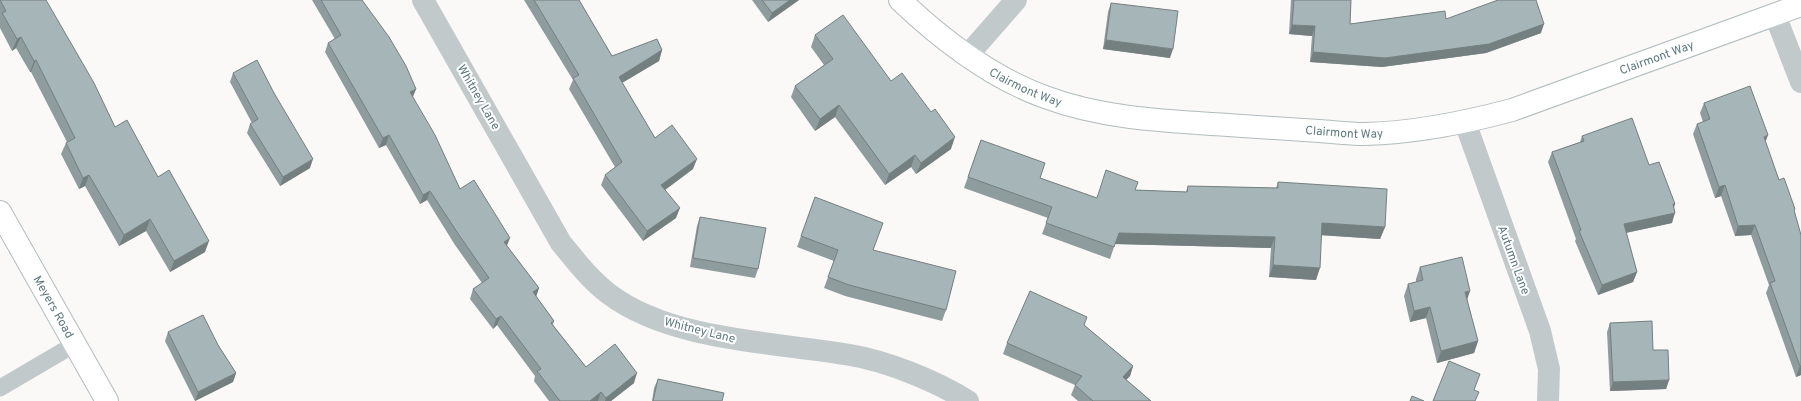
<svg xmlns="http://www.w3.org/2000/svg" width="1801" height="401" viewBox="0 0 1801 401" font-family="Overpass,sans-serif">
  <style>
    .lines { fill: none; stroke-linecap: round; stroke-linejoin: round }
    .secondary-casing { stroke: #b2bcbe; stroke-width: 24 }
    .lane { stroke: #c2c9cb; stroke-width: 17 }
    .street { stroke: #c2c9cb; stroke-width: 22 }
    .secondary { stroke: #fff; stroke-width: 22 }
    .wall { fill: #8f9c9d }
    .shaded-wall { fill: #747f80 }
    .building { fill: #a6b5b7; stroke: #747f80 }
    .labels { text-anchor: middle; stroke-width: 4; stroke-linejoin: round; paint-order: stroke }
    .street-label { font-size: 12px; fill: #5e787e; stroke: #fff }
  </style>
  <rect width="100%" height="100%" fill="#faf9f7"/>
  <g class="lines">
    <g class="secondary-casing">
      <g id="secondary">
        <path id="s1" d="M900 0C942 40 990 77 1045 97 1104 119 1166 121 1228 125 1258 127 1288 129 1319 131 1334 132 1349 134 1364 134 1415 133 1463 123 1512 110L1801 5"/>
        <path id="s2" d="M0 212 107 401"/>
      </g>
    </g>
    <path class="lane" d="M0 388 75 344"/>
    <g class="street">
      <path d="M423 0 561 243C576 261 590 280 609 294 671 341 775 342 850 355 887 361 936 381 968 401"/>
      <path d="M1775 15 1801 82"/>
      <path d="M967 56 1016 0"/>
      <path d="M1465 122 1540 331 1549 369 1548 401"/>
    </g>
    <use href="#secondary" class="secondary"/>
  </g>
  <g class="wall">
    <path d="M0 0 115 127 158 177 205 252 170 272 146 231 119 246 85 186 79 189 61 154 66 143 67 142 31 72H30L16 48 12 51 0 28Z"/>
    <path d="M312 0H362L416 89 413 97 460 189 507 246 539 288 536 296 554 321 553 325 586 367 634 383 611 401H549L534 381 535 376 497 325 493 329 470 299 473 289 482 283 455 245 427 200 420 204 386 145 379 148 325 52 328 43 335 39Z"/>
    <path d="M524 0H579L612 56 662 50 659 61 622 83 655 138 693 169 665 190 676 218 643 241 601 185 605 175 615 167 569 89 573 80Z"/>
    <path d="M752 0H799L768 22Z"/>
    <path d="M1291 0H1351L1350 24 1446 19 1541 33 1486 53 1382 67 1310 62 1312 36 1289 34Z"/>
    <path d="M1111 3 1170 58 1103 49 1108 12Z"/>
    <path d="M815 35 891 81 951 149 916 174 911 167 885 185 835 117 815 131 791 97 795 86 824 65 811 47Z"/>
    <path d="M233 73 310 168 280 186 247 133 250 124 252 123 230 82Z"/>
    <path d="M1704 103 1768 135 1765 141 1779 180 1795 209 1794 211 1801 235V375L1796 377 1766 293 1769 285 1751 235 1735 236 1721 196 1715 198 1693 134 1697 124 1703 122 1700 113Z"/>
    <path d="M1582 136 1649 165 1675 204 1674 207 1672 223 1626 233 1637 272 1633 282 1598 295 1575 241 1576 239 1548 162 1552 152 1580 142Z"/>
    <path d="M981 140 1040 178 1097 198 1135 190 1186 192 1188 186 1276 188 1278 182 1385 227 1380 239 1322 235 1316 280 1269 277 1271 248 1115 244 1110 259 1042 234 1048 218 964 188Z"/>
    <path d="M815 197 873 250 946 310 942 321 845 296 824 288 834 261 797 247Z"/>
    <path d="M700 217 758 269 755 278 690 267 697 226Z"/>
    <path d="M1420 267 1467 300 1478 341 1474 353 1437 363 1426 318 1410 322 1404 296 1408 284 1416 282V279Z"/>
    <path d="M1610 323 1653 350 1669 380 1666 389 1610 391 1607 332Z"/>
    <path d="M1084 325 1133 366 1130 376 1126 380 1151 401H1078L1071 395 1075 385 1003 354 1007 343Z"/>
    <path d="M168 332 218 345 236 373 233 382 195 401 165 341Z"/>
    <path d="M658 379 722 401H652L654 388Z"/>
  </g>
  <g class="shaded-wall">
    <path d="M790 0H799L768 22 772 13Z"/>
    <path d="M1544 24 1541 33 1486 53 1382 67 1310 62 1313 52Z"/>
    <path d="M1292 25 1315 26 1312 36 1289 34Z"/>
    <path d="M21 37 16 48 12 51 17 39Z"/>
    <path d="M1106 40 1173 49 1170 58 1103 49Z"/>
    <path d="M662 50 659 61 615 87 619 77Z"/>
    <path d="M36 60 31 72H30L34 61Z"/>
    <path d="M416 89 412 98 410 92Z"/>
    <path d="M839 105 835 117 815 131 820 119Z"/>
    <path d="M389 135 386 145 379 148 383 138Z"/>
    <path d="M1768 135 1764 146V137Z"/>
    <path d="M955 137 951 149 916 174 921 163Z"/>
    <path d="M915 155 911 167 885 185 889 174Z"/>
    <path d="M313 159 310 168 280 186 283 177Z"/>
    <path d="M697 159 693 169 658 195 661 185Z"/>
    <path d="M89 175 85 186 79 189 83 178Z"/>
    <path d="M1725 185 1721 196 1715 198 1719 187Z"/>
    <path d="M430 191 427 200 420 204 423 195Z"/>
    <path d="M1675 204 1672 213H1675L1672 223 1620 234 1624 224Z"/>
    <path d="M680 208 676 218 643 241 647 231Z"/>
    <path d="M150 219 146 231 119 246 124 235Z"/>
    <path d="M1322 223 1385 227 1380 239 1318 235Z"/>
    <path d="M1755 225 1751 235 1735 236 1738 226Z"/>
    <path d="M1119 233 1275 237 1271 248 1115 244Z"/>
    <path d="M510 238 506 248 504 242Z"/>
    <path d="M209 241 205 252 170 272 174 261Z"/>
    <path d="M1273 265 1320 268 1316 280 1269 277Z"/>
    <path d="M1637 272 1633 282 1598 295 1602 285Z"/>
    <path d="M539 288 536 297 533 292Z"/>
    <path d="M1470 291 1466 303 1465 292Z"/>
    <path d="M1430 307 1426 318 1410 322 1414 311Z"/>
    <path d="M501 316 497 325 493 329 496 319Z"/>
    <path d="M1478 341 1474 353 1437 363 1441 351Z"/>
    <path d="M1133 366 1130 376 1119 387 1123 377Z"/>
    <path d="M1800 366H1801V375L1796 377Z"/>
    <path d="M236 373 233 382 195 401 198 392Z"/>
    <path d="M637 373 634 383 611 401H605L606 398Z"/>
    <path d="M1669 380 1666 389 1610 391 1613 382Z"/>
    <path d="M601 392 598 401H590Z"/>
  </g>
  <g class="building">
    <path d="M0 0H46L94 83 115 127 127 120 158 177 169 170 209 241 174 261 150 219 124 235 89 175 83 178 66 143 75 138 36 60 34 61 21 37 17 39 2 13 6 11Z"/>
    <path d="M321 0H362L389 37 406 66 416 89 410 92 435 135 460 189 474 180 510 238 504 242 539 288 533 292 554 321 551 323 586 367 615 344 637 373 606 398 601 392 590 401H560L537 371 541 369 501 316 496 319 473 289 489 278 459 235 430 191 423 195 389 135 383 138 328 43 341 35Z"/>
    <path d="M534 0H579L612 56 657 39 662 50 619 77 655 138 672 125 697 159 661 185 680 208 647 231 605 175 622 162 573 78 579 75Z"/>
    <path d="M762 0H790L772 13Z"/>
    <path d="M1294 0H1351L1350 24 1445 11 1446 19 1498 0H1536L1544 24 1489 44 1385 58 1313 52 1315 26 1292 25Z"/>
    <path d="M1111 3 1178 11 1173 49 1106 40Z"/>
    <path d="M843 15 891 81 902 73 931 112 935 109 955 137 921 163 915 155 889 174 839 105 820 119 795 86 833 59 815 35Z"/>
    <path d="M257 60 274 93 313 159 283 177 250 124 258 119 233 73Z"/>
    <path d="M1750 86 1768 135 1764 137 1779 180 1784 178 1795 209 1794 210 1801 235V366H1800L1770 283 1775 281 1755 225 1738 226 1725 185 1719 187 1697 124 1710 119 1704 103Z"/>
    <path d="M1632 118 1649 165 1659 162 1675 204H1673L1675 213 1624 224 1637 272 1602 285 1579 231 1581 230 1552 152 1584 141 1582 136Z"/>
    <path d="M981 140 1045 163 1040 178 1097 198 1106 170 1138 182 1135 190 1187 192 1188 186 1278 188V182L1387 189 1385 227 1322 223 1320 268 1273 265 1275 237 1119 233 1114 247 1046 223 1052 207 968 177Z"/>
    <path d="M815 197 883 223 873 250 956 271 946 310 849 285 828 277 838 250 801 236Z"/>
    <path d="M700 217 766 228 758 269 693 258Z"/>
    <path d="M1462 257 1470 291 1465 292 1478 341 1441 351 1430 307 1414 311 1408 284 1423 280 1420 267Z"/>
    <path d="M1030 291 1087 317 1084 325 1133 366 1123 377 1151 401H1093L1075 385 1082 376 1007 343Z"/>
    <path d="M203 315 218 345 236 373 198 392 168 332Z"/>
    <path d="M1652 321 1653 350H1668L1669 380 1613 382 1610 323Z"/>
    <path d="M1449 361 1480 374 1474 390 1479 392 1475 401H1433Z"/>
    <path d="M658 379 724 393 722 401H653Z"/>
    <path d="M1412 396 1424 401H1410Z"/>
  </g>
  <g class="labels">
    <g class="street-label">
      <text dy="4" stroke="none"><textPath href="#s1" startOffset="802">Clairmont Way</textPath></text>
      <text dy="4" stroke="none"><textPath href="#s1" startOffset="154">Clairmont Way</textPath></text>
      <text transform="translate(479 97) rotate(60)" y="4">Whitney Lane</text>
      <text dy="4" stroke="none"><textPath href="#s1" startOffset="478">Clairmont Way</textPath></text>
      <text transform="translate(1514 260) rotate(70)" y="4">Autumn Lane</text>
      <text dy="4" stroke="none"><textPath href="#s2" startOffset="109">Meyers Road</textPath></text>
      <text transform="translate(700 330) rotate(14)" y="4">Whitney Lane</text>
    </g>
  </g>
</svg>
